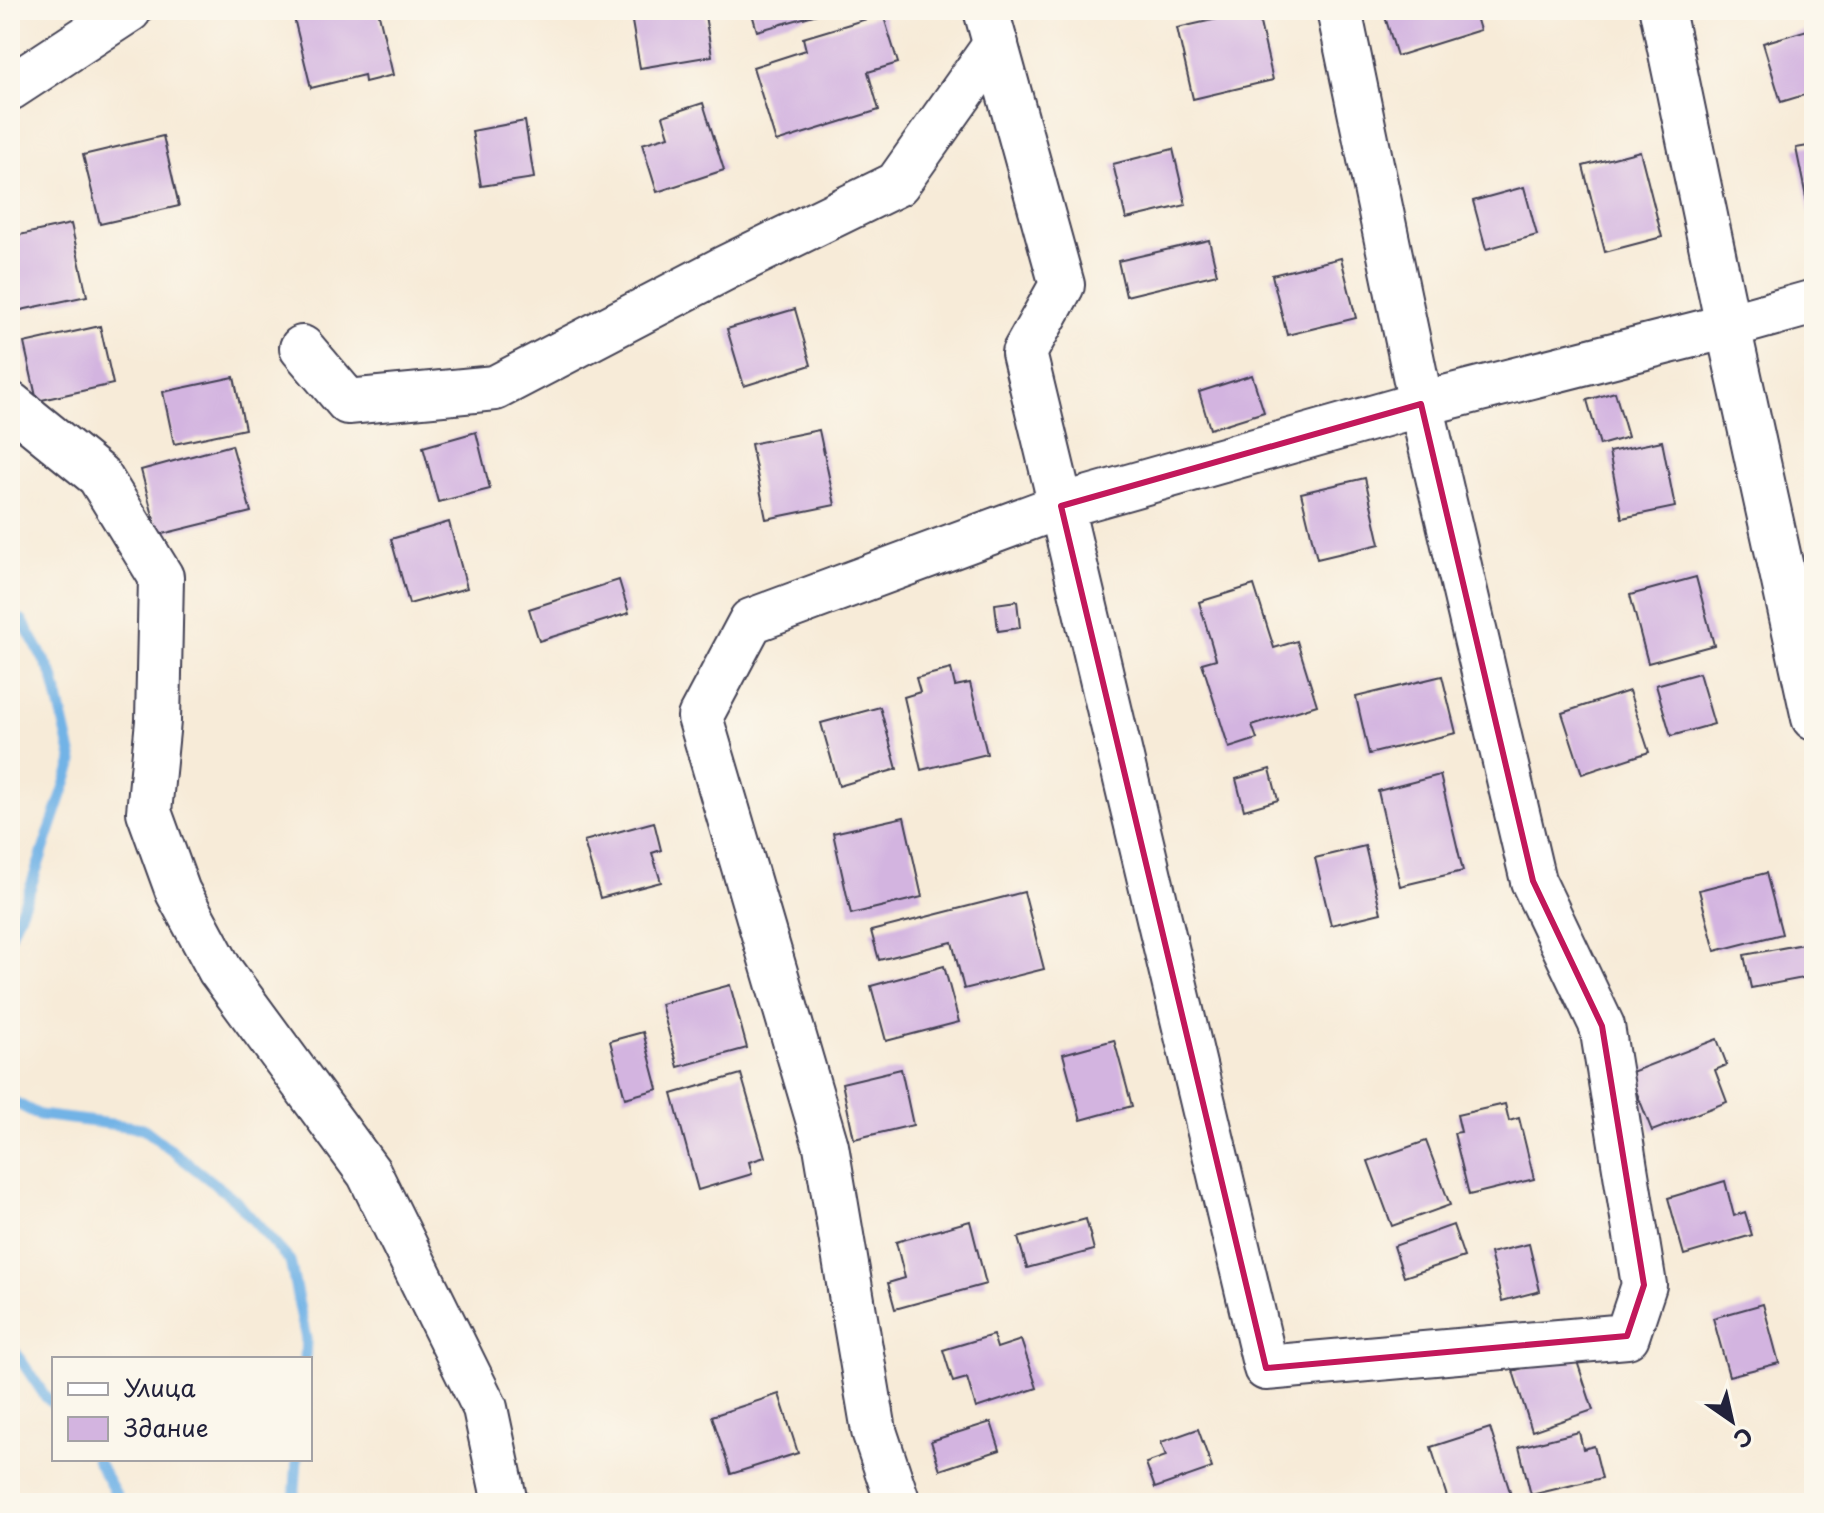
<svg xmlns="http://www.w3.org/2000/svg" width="1824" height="1513" viewBox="0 0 1824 1513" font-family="'Playpen Sans',sans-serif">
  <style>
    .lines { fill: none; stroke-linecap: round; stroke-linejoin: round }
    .stream { stroke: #72b3e6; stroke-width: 11 }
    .building { fill: #d3b4e0 }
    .minor-casing { stroke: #424053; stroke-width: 48 }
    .minor { stroke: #fff; stroke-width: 44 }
    .marked { fill: none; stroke: #c2185b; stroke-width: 6; stroke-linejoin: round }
  </style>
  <rect width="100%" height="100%" fill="#fbf7ec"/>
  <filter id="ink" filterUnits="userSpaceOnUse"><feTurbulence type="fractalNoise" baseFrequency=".0125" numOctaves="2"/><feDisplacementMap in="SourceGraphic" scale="16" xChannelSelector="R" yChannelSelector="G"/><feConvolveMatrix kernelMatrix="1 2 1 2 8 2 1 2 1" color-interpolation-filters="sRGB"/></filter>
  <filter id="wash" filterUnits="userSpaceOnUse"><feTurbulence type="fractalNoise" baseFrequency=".006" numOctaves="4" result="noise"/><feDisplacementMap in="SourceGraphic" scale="32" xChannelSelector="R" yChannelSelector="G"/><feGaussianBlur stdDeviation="1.8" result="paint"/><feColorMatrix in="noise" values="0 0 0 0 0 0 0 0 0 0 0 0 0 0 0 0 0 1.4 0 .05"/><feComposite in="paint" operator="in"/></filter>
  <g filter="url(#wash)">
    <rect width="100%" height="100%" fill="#f7ebd8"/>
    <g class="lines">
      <g class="stream">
        <path d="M10 619 22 620 53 676 73 762 30 889 10 936"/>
        <path d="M10 1100 39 1115 143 1128 234 1199 290 1261 306 1339 305 1359"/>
        <path d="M10 1344 45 1396 54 1405"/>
        <path d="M96 1459 121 1503"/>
        <path d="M294 1503 297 1459"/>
      </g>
    </g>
    <g id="blocks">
      <g class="building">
        <path d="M328 10H378L393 75 365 82 364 75 311 88 294 18Z"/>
        <path d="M630 10H704L712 56 640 68Z"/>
        <path d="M751 10H828V11L757 31Z"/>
        <path d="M1257 10 1273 80 1193 99 1177 28Z"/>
        <path d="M1383 10H1474L1480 30 1397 56Z"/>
        <path d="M883 14 898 63 868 72 879 110 776 142 753 67 806 50 803 38Z"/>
        <path d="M1814 28V92L1781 102 1763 43Z"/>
        <path d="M703 103 724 170 657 192 642 144 669 136 663 116Z"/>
        <path d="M525 121 534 178 481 186 472 131Z"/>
        <path d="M163 136 179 206 100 224 83 155Z"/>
        <path d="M1814 145V216L1810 217 1796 148Z"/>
        <path d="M1173 149 1186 205 1126 219 1113 164Z"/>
        <path d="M1640 151 1662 237 1605 252 1583 166Z"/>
        <path d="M1524 187 1537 235 1486 249 1473 201Z"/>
        <path d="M71 224 87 296 16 311 10 282V237Z"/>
        <path d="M1209 240 1217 274 1126 296 1118 261Z"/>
        <path d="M1341 258 1356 318 1287 335 1272 275Z"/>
        <path d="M795 309 811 365 744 386 727 329Z"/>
        <path d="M100 326 113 384 37 401 24 343Z"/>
        <path d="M1252 375 1264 412 1210 429 1199 392Z"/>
        <path d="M234 377 245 429 174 444 163 392Z"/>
        <path d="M1615 392 1628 437 1600 445 1587 400Z"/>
        <path d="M819 430 835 505 766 519 751 444Z"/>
        <path d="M476 432 490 489 438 502 423 447Z"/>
        <path d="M1662 441 1675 507 1622 518 1609 452Z"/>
        <path d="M232 445 251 512 158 535 141 470Z"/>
        <path d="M1365 478 1380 544 1317 559 1301 493Z"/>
        <path d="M449 522 467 588 409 604 391 539Z"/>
        <path d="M1696 577 1714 645 1648 663 1630 595Z"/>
        <path d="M619 580 629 613 539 641 529 609Z"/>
        <path d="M1254 585 1274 648 1297 641 1317 705 1252 725 1257 739 1229 748 1202 663 1216 659 1199 602Z"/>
        <path d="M1017 601 1020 628 998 631 995 604Z"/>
        <path d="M951 669 955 686 970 683 987 754 921 770 904 697 920 692 916 678Z"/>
        <path d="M1699 673 1714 724 1671 736 1656 685Z"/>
        <path d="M1442 676 1456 733 1369 754 1356 697Z"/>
        <path d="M1629 691 1649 752 1582 774 1562 713Z"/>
        <path d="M880 707 897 769 839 786 821 723Z"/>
        <path d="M1270 769 1278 800 1244 810 1236 779Z"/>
        <path d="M1440 775 1463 871 1400 886 1378 791Z"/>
        <path d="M904 817 922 897 851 914 833 833Z"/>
        <path d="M654 822 661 850 652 853 661 882 600 898 584 841Z"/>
        <path d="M1365 846 1381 913 1331 925 1315 858Z"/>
        <path d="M1766 873 1782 934 1715 951 1699 890Z"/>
        <path d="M1024 892 1044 969 964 989 952 942 879 960 871 931Z"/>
        <path d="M1809 943 1814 976 1751 988 1744 955Z"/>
        <path d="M944 966 959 1022 886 1041 871 986Z"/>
        <path d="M730 985 747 1048 678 1067 661 1004Z"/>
        <path d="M643 1032 658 1089 625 1098 610 1041Z"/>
        <path d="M1717 1039 1727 1065 1715 1070 1727 1102 1652 1131 1629 1073Z"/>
        <path d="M1114 1040 1132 1106 1081 1120 1063 1054Z"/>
        <path d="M901 1069 913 1125 854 1139 842 1083Z"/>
        <path d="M741 1074 765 1157 749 1162 752 1174 698 1190 672 1094Z"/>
        <path d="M1505 1104 1509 1121 1519 1118 1534 1179 1469 1195 1454 1133 1461 1132 1457 1115Z"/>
        <path d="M1426 1141 1450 1205 1392 1226 1368 1161Z"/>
        <path d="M1725 1181 1734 1216 1745 1212 1752 1235 1684 1255 1668 1198Z"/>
        <path d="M1086 1219 1094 1250 1027 1268 1018 1238Z"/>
        <path d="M970 1221 986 1284 895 1309 888 1283 905 1278 896 1242Z"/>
        <path d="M1453 1225 1464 1257 1404 1277 1394 1246Z"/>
        <path d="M1529 1244 1540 1291 1502 1301 1490 1253Z"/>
        <path d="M1763 1304 1779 1363 1729 1376 1713 1318Z"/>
        <path d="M993 1335 997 1348 1021 1340 1037 1388 976 1408 967 1378 953 1382 943 1350Z"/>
        <path d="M1574 1352 1593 1410 1532 1431 1513 1371Z"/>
        <path d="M779 1394 798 1453 731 1474 712 1416Z"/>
        <path d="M991 1422 1000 1450 940 1470 931 1441Z"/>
        <path d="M1490 1428 1511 1495 1488 1503H1449L1431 1447Z"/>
        <path d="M1198 1429 1212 1468 1155 1488 1146 1463 1166 1456 1161 1442Z"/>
        <path d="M1579 1432 1583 1449 1594 1446 1602 1478 1531 1495 1519 1447Z"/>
      </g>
    </g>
  </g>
  <g filter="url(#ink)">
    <use href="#blocks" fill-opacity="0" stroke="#424053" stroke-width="2"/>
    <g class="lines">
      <g class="minor-casing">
        <g id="minor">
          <path d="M1339 10 1421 404 1728 326 1662 10"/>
          <path d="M10 88 129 10"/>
          <path d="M1814 302 1728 326 1814 718"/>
          <path d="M302 348 348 402 495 388 725 268 897 184 996 44"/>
          <path d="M10 404 99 476 161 577 158 721 149 812 178 892 220 970 369 1173 485 1408 505 1503"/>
          <path d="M898 1503 874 1431 826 1146 700 717 751 621 1061 506 1266 1368 1627 1336 1644 1285 1602 1026 1533 881 1421 404 1061 506 1024 353 1062 285 986 10"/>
        </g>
      </g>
      <use href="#minor" class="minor"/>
    </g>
  </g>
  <path class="marked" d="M1421 404 1533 881 1602 1026 1644 1285 1627 1336 1266 1368 1061 506Z"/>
  <rect width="1824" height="1513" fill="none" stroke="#fbf7ec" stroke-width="40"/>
  <rect x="52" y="1357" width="260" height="104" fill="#fbf7ec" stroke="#a4a2a5" stroke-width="2"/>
  <rect x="68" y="1383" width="40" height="12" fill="#ffffff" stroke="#a4a2a5" stroke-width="2"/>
  <text x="124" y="1397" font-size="24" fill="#22223b">Улица</text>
  <rect x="68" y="1417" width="40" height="24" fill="#d3b4e0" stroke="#a4a2a5" stroke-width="2"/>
  <text x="124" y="1437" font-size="24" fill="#22223b">Здание</text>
  <g transform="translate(1732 1421) rotate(146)" stroke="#fbf7ec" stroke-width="6" paint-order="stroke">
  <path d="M0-6L14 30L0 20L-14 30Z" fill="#22223b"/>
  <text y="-12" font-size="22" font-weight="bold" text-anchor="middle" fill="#22223b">С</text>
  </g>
</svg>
